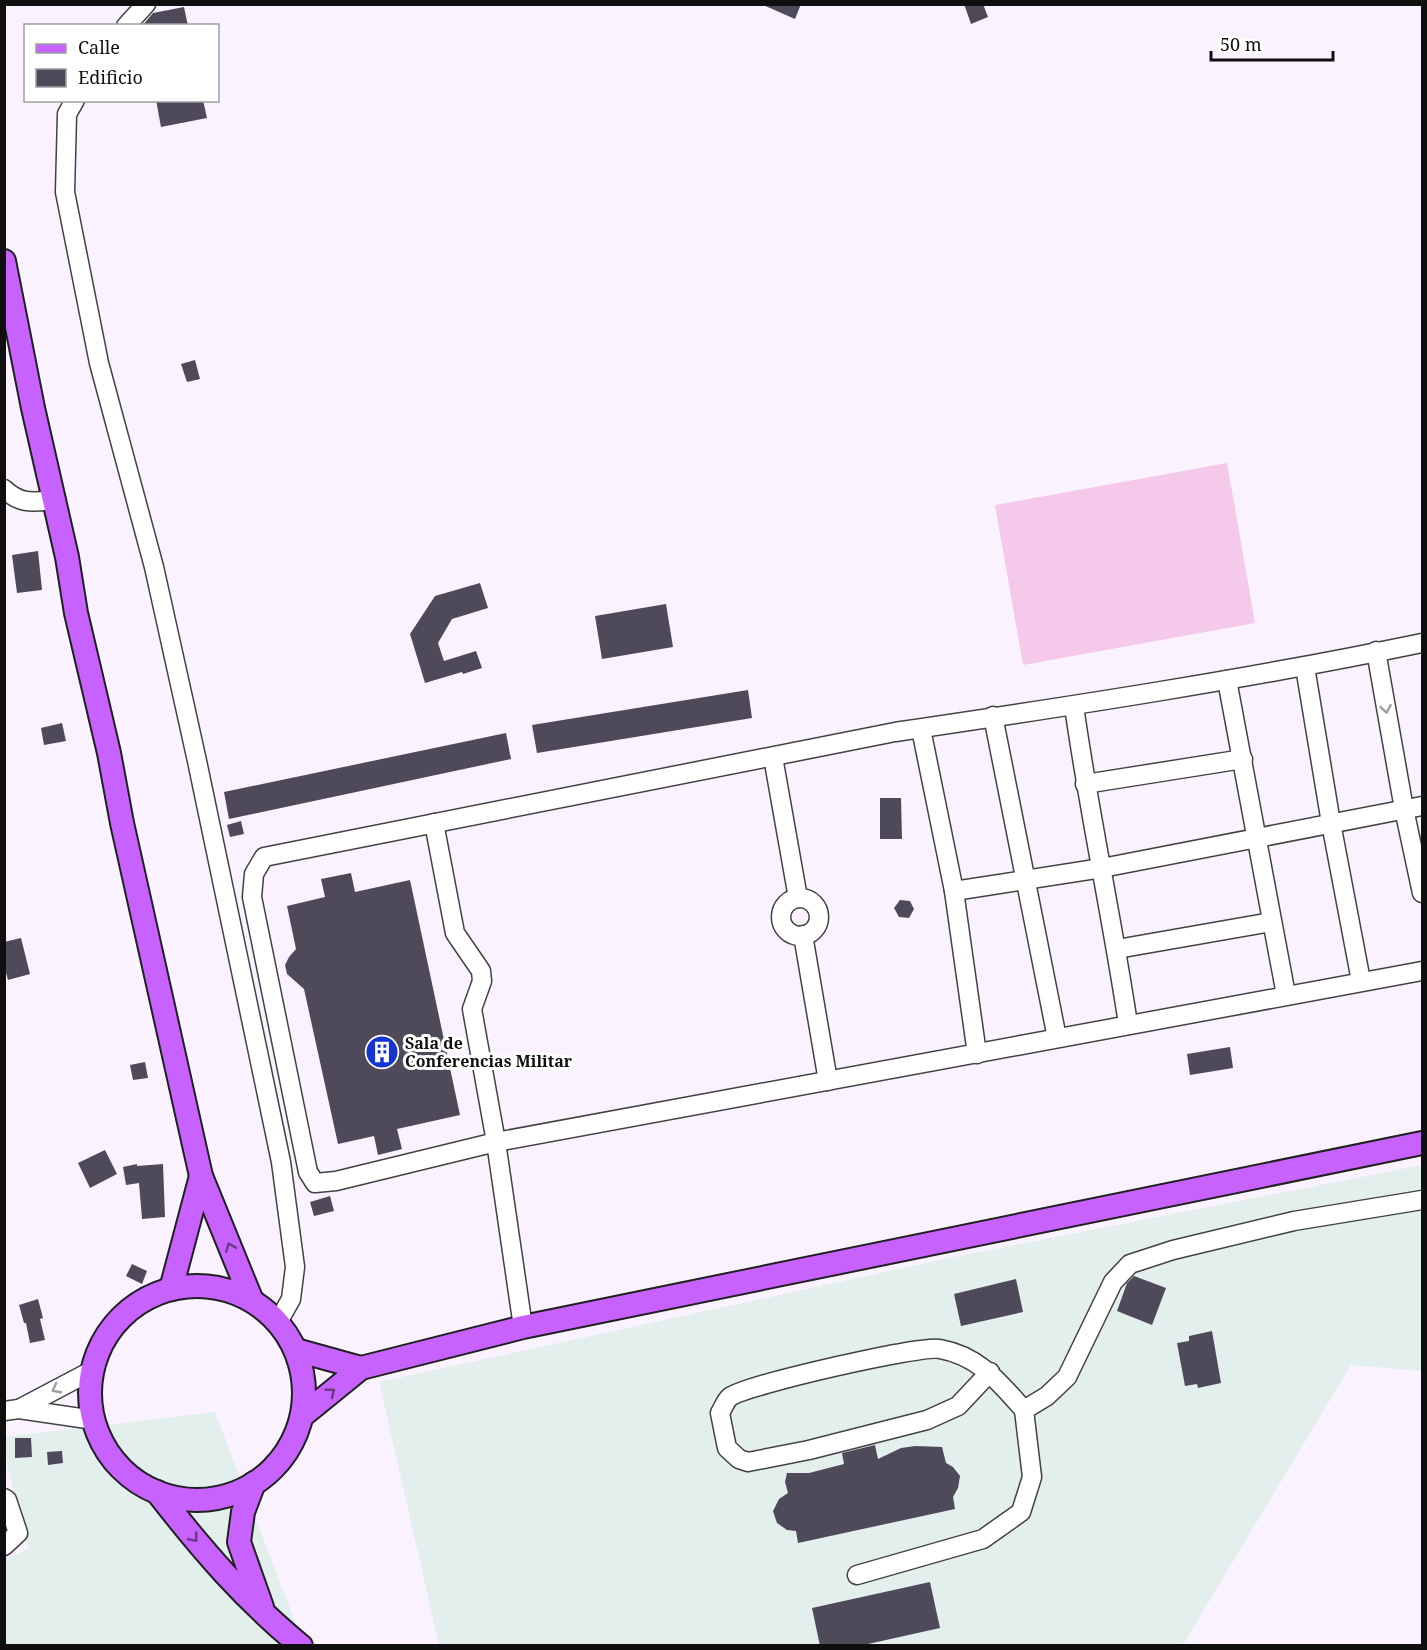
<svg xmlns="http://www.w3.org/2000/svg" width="1427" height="1650" viewBox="0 0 1427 1650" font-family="'Noto Serif',serif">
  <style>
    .industrial { fill: #e3efec }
    .pitch { fill: #f5c9ea }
    .building { fill: #4f4a59 }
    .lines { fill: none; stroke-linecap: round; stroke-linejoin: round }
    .minor-casing { stroke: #424242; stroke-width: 21 }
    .major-casing { stroke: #202020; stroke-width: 26 }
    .minor { stroke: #fff; stroke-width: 18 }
    .major { stroke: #c862ff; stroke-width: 22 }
    .oneway { stroke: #9f9f9f }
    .oneway2 { stroke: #6c3887 }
    .labels { text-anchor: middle; stroke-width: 6; stroke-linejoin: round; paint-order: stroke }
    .poi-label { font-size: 16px; font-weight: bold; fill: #0f0f0f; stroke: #fff; text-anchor: start }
  </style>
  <rect width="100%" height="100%" fill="#fbf2ff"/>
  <g class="industrial">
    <path d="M1422 1165V1371L1351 1365 1183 1645H439L379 1382 949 1258Z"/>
    <path d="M215 1412 304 1645H5V1559L29 1549 5 1457 4 1437Z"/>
  </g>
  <path class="pitch" d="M1227 463 1255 623 1023 665 995 505Z"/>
  <g class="building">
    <path d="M761 4H801L795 19Z"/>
    <path d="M964 4H983L988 17 971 24Z"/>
    <path d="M184 7 188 26H142L153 13Z"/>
    <path d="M156 100H203L207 118 161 127Z"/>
    <path d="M195 360 200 379 187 382 181 364Z"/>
    <path d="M38 551 42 590 17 593 12 555Z"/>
    <path d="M480 583 488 608 452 619 438 643 444 661 476 651 482 668 463 674 462 672 425 683 410 634 435 596Z"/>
    <path d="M666 604 673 647 602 659 595 616Z"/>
    <path d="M748 690 752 718 537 753 532 725Z"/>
    <path d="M62 723 66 741 44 745 41 728Z"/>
    <path d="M506 733 511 759 229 819 224 792Z"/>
    <path d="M880 798H901L902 839H880Z"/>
    <path d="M241 821 244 834 230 837 227 825Z"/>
    <path d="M351 873 355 892 410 880 460 1115 397 1129 402 1149 378 1155 374 1136 338 1144 304 989 287 974 285 965 289 957 296 949 287 906 325 897 321 879Z"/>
    <path d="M900 900 910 901 914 909 909 918 899 917 894 908Z"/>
    <path d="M21 938 30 974 8 980 4 965V942Z"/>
    <path d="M1230 1047 1233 1068 1190 1075 1187 1054Z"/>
    <path d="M145 1062 148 1078 133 1080 130 1065Z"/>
    <path d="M105 1150 117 1174 90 1188 78 1163Z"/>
    <path d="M137 1164V1166L163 1164 165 1217 142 1219 139 1183 126 1185 123 1167Z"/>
    <path d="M330 1196 334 1211 314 1216 310 1202Z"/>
    <path d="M132 1264 147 1271 142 1284 126 1276Z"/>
    <path d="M1134 1276 1166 1288 1152 1325 1117 1311 1127 1283Z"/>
    <path d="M1016 1279 1023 1312 961 1326 954 1294Z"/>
    <path d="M38 1299 43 1318 40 1319 45 1340 30 1343 26 1323H24L19 1305Z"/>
    <path d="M1212 1331 1221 1383 1198 1388 1197 1384 1185 1386 1177 1343 1189 1341V1336Z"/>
    <path d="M15 1438H31L32 1457 15 1458Z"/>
    <path d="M875 1445 878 1459 901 1448 915 1446 942 1447 946 1463 953 1467 960 1476 958 1488 953 1497 955 1509 798 1543 796 1531 787 1530 777 1523 773 1511 779 1499 788 1493 785 1482 787 1473H809L844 1464 842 1453Z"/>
    <path d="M62 1451 63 1463 48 1465 47 1452Z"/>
    <path d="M930 1582 940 1628 859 1646H820L812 1608Z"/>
  </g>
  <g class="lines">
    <g class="minor-casing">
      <g id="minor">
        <path d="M126 26 146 4"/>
        <path d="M75 100 67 114 65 192 99 363 154 567 197 761 281 1162 295 1267 291 1299 278 1322"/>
        <path d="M4 489C21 505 33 502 55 500"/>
        <path d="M1422 643C1248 679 1072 706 895 732L264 857 254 874 252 897 308 1172 315 1183 336 1181 496 1142 1422 971"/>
        <path d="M1376 651 1404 809 1422 893"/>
        <path d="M1305 667 1331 823 1361 981"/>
        <path d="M1227 680 1286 995"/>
        <path d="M1074 706C1089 813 1112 917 1128 1024"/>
        <path d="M993 716 1057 1038"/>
        <path d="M921 729 954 891 977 1054"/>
        <path d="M773 757 798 898"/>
        <path d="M1085 784 1243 759"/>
        <path d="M434 823 455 933 481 971 482 981 472 1009 496 1142 523 1327"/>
        <path d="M954 891 1102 868 1422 806"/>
        <circle cx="800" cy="917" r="19"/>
        <path d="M803 935 828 1081"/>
        <path d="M1117 949 1271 922"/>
        <path d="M990 1372 958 1406 927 1420 809 1450 748 1462 739 1459 727 1448 720 1413C723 1408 726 1400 730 1397 746 1385 920 1345 940 1349 979 1356 999 1382 1024 1410"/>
        <path d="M19 1409 93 1370"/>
        <path d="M4 1411 19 1409 94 1420"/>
        <path d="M4 1498 7 1500 18 1533 4 1546"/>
        <path d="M857 1575 983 1539 1021 1512 1032 1477 1024 1410 1047 1396 1067 1377 1113 1282 1130 1264 1173 1250 1294 1221 1422 1200"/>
      </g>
    </g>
    <g class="major-casing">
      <g id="major">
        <path d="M4 261 33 408 67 557 76 613 109 753 122 823 201 1176 252 1301"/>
        <circle cx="197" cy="1393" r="107"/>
        <path d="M171 1289 201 1176"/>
        <path d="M296 1350 361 1368"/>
        <path d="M302 1416 361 1368 523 1327 1422 1143"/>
        <path d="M254 1483 243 1512 239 1542 262 1607"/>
        <path d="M157 1492C202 1550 244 1599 301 1646"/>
      </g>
    </g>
    <use href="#minor" class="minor"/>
    <use href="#major" class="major"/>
  </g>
  <defs><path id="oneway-chevron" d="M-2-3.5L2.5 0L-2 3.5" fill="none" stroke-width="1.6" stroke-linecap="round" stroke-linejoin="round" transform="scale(1.5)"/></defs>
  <g class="oneway">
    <use href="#oneway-chevron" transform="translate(1386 709) rotate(80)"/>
    <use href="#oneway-chevron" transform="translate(56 1389) rotate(152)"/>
  </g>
  <g class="oneway2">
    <use href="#oneway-chevron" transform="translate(230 1247) rotate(-112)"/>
    <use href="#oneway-chevron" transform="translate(331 1392) rotate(-39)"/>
    <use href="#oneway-chevron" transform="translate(194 1538) rotate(50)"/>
  </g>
  <defs>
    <g id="building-disc" transform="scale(1.725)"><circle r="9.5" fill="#1733d0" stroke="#fff"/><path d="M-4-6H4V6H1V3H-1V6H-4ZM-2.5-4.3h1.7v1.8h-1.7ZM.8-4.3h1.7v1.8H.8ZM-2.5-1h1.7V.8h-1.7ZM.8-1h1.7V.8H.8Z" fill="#fff"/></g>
  </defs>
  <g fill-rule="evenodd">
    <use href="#building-disc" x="382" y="1052"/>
  </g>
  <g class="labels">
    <g class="poi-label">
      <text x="405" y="1049">Sala de<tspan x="405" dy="18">Conferencias Militar</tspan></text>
    </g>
  </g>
  <rect width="1427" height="1650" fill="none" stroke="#0f0f0f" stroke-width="12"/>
  <rect x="24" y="24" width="195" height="78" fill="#ffffff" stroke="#9f9f9f" stroke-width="1.5"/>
  <rect x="36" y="44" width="30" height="9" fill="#c862ff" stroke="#9f9f9f" stroke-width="1.5"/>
  <text x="78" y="54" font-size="18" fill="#0f0f0f">Calle</text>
  <rect x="36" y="69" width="30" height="18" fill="#4f4a59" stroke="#9f9f9f" stroke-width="1.5"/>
  <text x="78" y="84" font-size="18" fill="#0f0f0f">Edificio</text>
  <path d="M1211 51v9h122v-9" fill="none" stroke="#0f0f0f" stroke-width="3"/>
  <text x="1220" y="51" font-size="18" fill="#0f0f0f" stroke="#ffffff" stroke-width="4.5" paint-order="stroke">50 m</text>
</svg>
